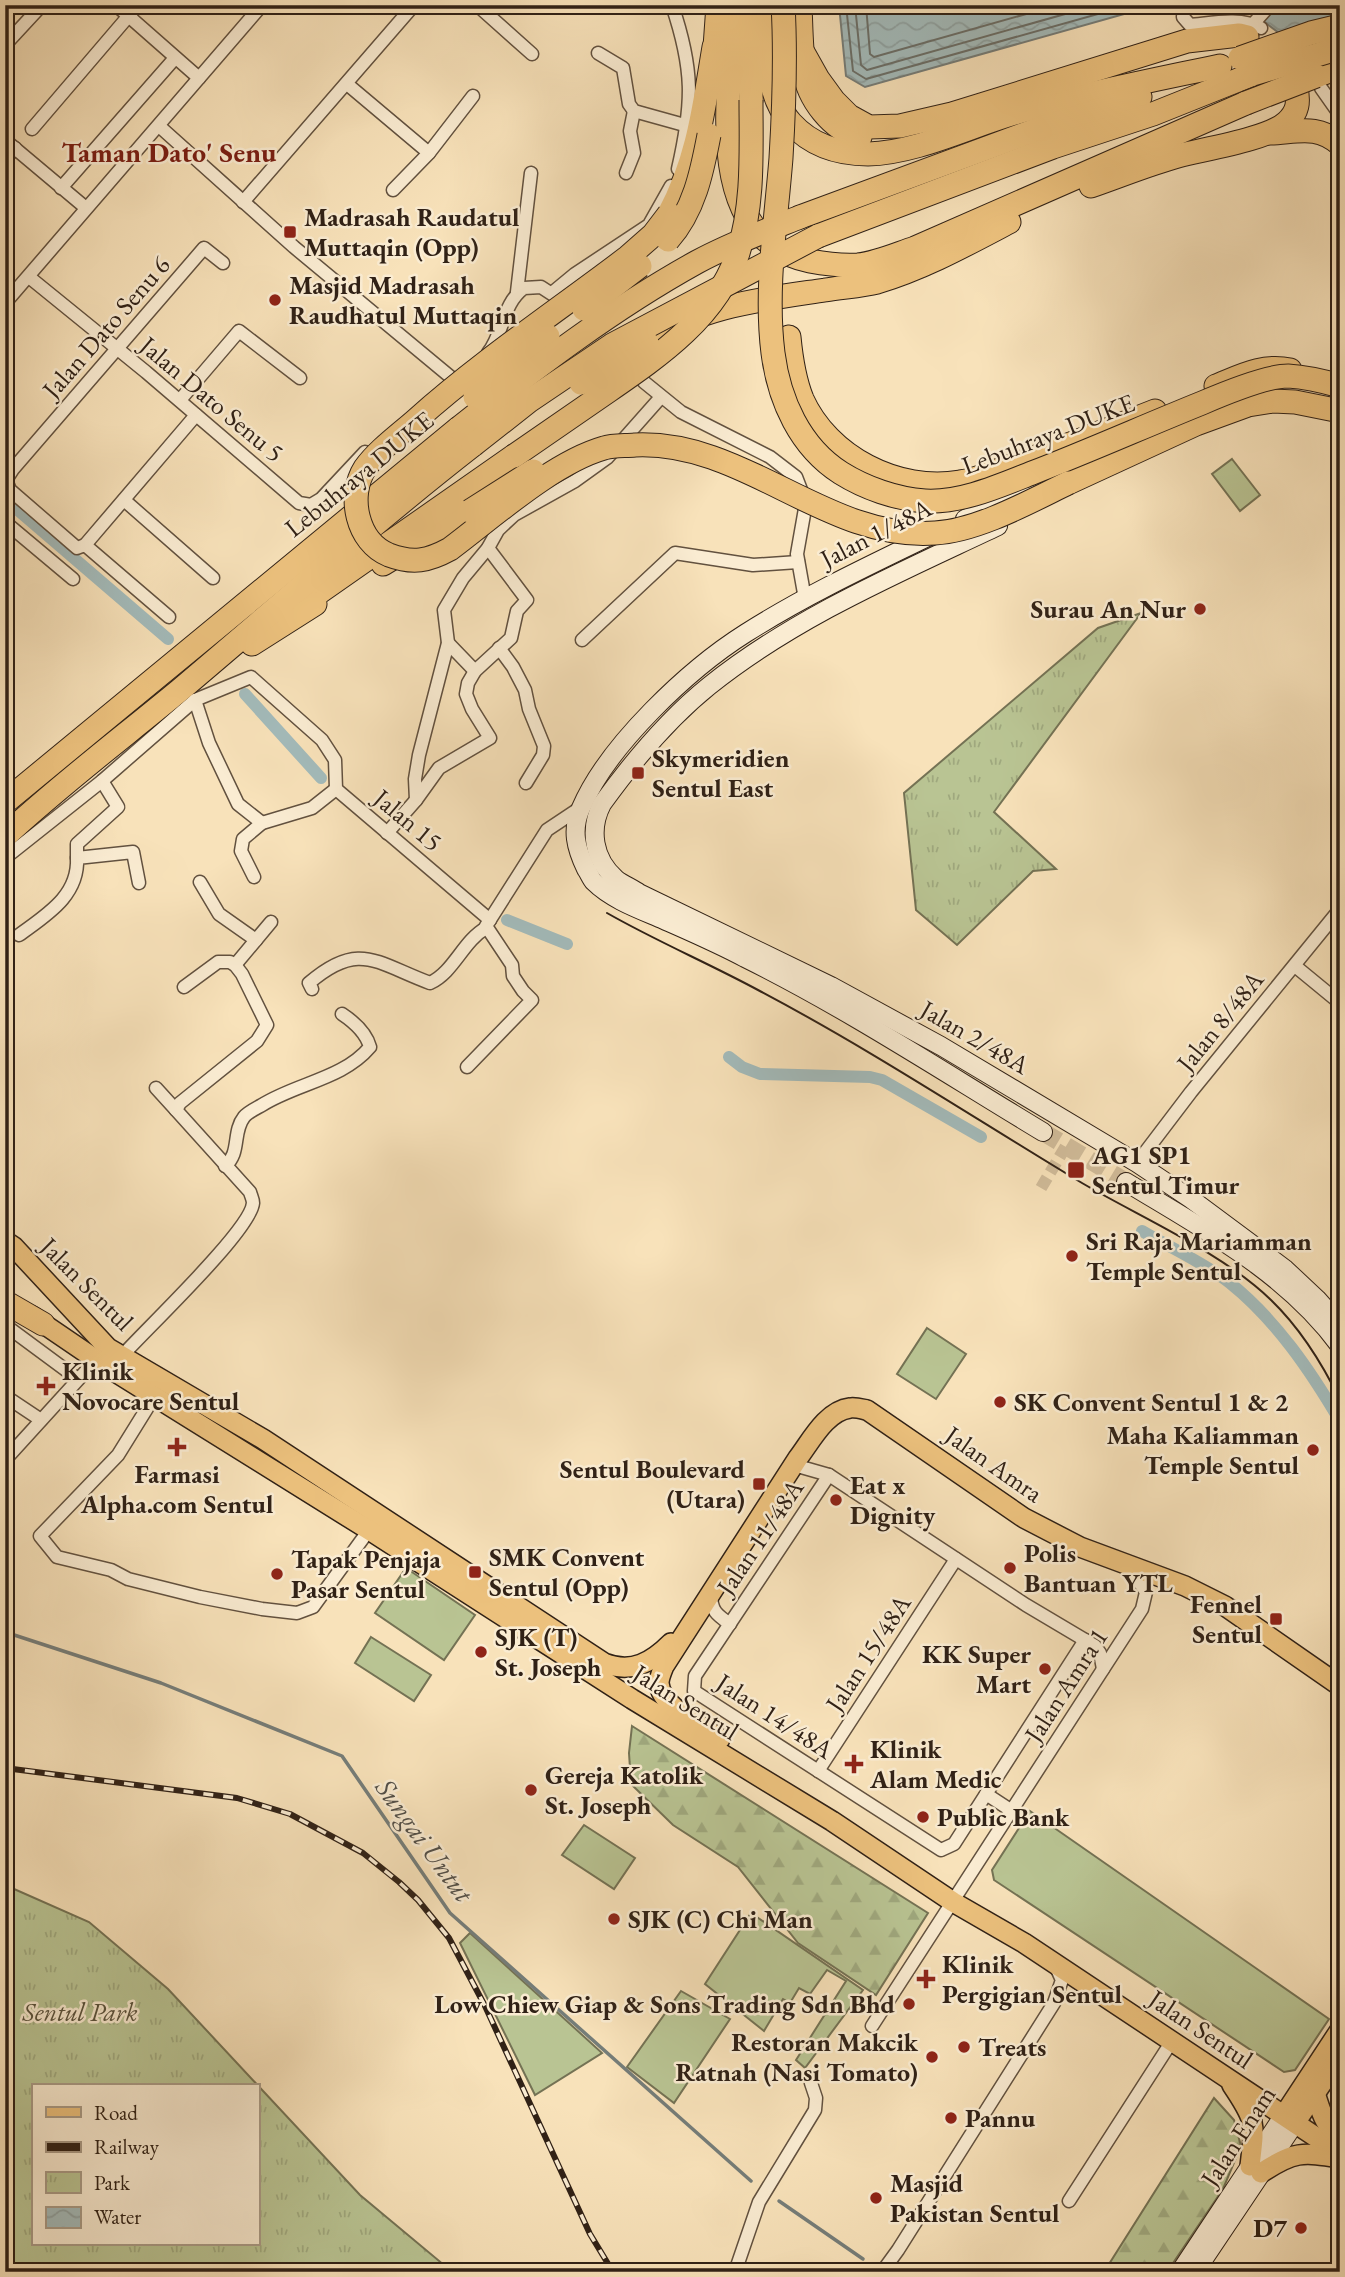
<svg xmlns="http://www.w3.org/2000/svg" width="1345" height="2277" viewBox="0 0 1345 2277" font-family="'EB Garamond',serif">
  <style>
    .grass { fill: #b9c493; stroke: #747254; stroke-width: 2 }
    .forest { fill: url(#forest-firs); stroke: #747254; stroke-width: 2 }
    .park { fill: url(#park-tufts); stroke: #747254; stroke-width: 2; fill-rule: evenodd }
    .water { fill: url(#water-waves); stroke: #757d79; stroke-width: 2 }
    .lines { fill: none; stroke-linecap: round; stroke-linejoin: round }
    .shore { stroke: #6a6e68; stroke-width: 2 }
    .stream { stroke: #757d79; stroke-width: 3.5 }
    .canal { stroke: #a3bbbb; stroke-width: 12 }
    .minor-tunnel { stroke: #d0bb99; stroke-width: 12; stroke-dasharray: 12 6; stroke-linecap: butt }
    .secondary-tunnel { stroke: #d0bb99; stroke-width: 18; stroke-dasharray: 18 9; stroke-linecap: butt }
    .minor-casing { stroke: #62513f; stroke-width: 15 }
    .secondary-casing { stroke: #302116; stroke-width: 20 }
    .primary-casing { stroke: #302116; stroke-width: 22 }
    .motorway-casing { stroke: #302116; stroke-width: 25 }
    .minor { stroke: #faecd2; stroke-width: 12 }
    .secondary { stroke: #faecd2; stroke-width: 18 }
    .primary { stroke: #ecc17d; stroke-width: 19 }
    .motorway { stroke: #ecc17d; stroke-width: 23 }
    .tram { stroke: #302116; stroke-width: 2 }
    .rail-casing { stroke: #302116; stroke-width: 6 }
    .rail { stroke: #faecd2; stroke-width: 3.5; stroke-dasharray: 10; stroke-linecap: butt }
    .motorway-bridge-casing { stroke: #302116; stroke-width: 25; stroke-linecap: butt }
    .motorway-bridge { stroke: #ecc17d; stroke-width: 23 }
    .poi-dot { fill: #8f2418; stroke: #faecd2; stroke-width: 2.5 }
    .labels { text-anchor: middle; stroke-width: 5; stroke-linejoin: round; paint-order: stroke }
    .poi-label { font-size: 26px; font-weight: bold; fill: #302116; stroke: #faecd2; text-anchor: start }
    .street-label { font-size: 26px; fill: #302116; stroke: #faecd2 }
    .park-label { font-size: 26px; font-style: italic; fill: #59523c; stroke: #faecd2 }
    .neighbourhood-label { font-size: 28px; font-weight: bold; fill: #7a1f14; stroke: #faecd2 }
    .water-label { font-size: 28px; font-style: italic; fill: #524f48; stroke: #faecd2 }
  </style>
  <defs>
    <pattern id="forest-firs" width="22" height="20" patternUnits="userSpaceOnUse" patternTransform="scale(1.75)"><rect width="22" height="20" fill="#b9c493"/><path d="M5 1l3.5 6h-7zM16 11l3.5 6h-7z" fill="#9fa87e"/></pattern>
    <pattern id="park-tufts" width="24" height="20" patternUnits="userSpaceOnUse" patternTransform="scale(1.75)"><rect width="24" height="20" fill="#b9c493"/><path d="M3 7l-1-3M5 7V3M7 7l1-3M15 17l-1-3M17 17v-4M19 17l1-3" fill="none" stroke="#9fa87e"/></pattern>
    <pattern id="water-waves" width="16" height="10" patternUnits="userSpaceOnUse" patternTransform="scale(1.75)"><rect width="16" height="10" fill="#a3bbbb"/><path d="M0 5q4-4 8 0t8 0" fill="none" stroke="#8da0a0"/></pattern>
  </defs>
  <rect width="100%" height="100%" fill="#f8e2ba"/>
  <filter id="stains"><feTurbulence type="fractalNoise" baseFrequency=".00286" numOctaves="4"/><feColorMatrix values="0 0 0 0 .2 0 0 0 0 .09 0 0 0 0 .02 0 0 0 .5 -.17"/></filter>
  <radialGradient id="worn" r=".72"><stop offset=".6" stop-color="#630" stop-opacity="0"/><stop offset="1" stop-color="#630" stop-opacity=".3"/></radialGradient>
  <g class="grass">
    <path d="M1232 459 1260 495 1240 511 1212 474Z"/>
    <path d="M927 1328 966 1354 936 1399 897 1374Z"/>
    <path d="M406 1568 475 1615 444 1660 375 1613Z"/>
    <path d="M371 1637 431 1675 414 1701 355 1663Z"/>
    <path d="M1030 1811 1329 2019 1295 2070 1284 2072 994 1880 992 1870Z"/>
    <path d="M584 1825 635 1858 614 1889 562 1855Z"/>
    <path d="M751 1913 863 1990 805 2068 796 2060 846 1981 827 1970 810 1994 799 1988 790 2003 783 1999 764 2031 705 1984Z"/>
    <path d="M470 1933 602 2053 535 2095 460 1943Z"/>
    <path d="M681 1991 730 2019 674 2103 627 2067Z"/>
  </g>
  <g class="forest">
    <path d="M632 1726 928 1913 876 1995 798 1943 738 1867 673 1825 631 1784 629 1753Z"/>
    <path d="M1214 2098 1234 2120 1241 2146 1223 2189 1167 2272H1104Z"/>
  </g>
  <g class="park">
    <path d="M1141 613 994 812 1056 869 1033 871 957 945 916 910 904 793 1098 628Z"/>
    <path d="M5 1885 89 1922 168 1989 360 2195 444 2265 447 2272H5ZM33 2086H257V2244H33Z"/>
  </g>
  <g class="water">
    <path d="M839 5H1156L865 87 846 76Z"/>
    <path d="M1242 5H1333L1340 12V79Z"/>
  </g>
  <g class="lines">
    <g class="shore">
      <path d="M846 5 853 71 866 79 1130 5"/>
      <path d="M855 5 861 65 867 70 1097 5"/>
      <path d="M866 5 870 54 874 57 1058 5"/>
    </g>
    <g class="stream">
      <path d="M5 1632 161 1683 342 1756 450 1913 751 2181"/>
      <path d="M779 2201 863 2259"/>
    </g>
    <g class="canal">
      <path d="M5 499 168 639"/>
      <path d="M245 694 321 778"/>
      <path d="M507 920 567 944"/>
      <path d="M729 1057 742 1067 760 1074 870 1077 882 1080 981 1137"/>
      <path d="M1142 1231C1169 1247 1206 1264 1230 1283 1276 1320 1310 1370 1340 1421"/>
    </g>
    <path class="minor-tunnel" d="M1041 1188 1066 1146"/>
    <path class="secondary-tunnel" d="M1043 1132 1126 1182"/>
    <g class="minor-casing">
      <g id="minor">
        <path d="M116 5 199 78"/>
        <path d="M477 5 532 54"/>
        <path d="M672 5C694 70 693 103 678 169"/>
        <path d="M1184 5 1183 17 1190 25C1213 23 1240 17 1261 28"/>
        <path d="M1253 24 1270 5"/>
        <path d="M5 45 42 5"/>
        <path d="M598 53 623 68 629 104 634 111 688 126"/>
        <path d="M347 84 429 153"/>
        <path d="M1321 88 1340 115"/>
        <path d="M159 126 294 247 453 379"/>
        <path d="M32 129 138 5"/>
        <path d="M5 140 86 208"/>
        <path d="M5 159 15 148"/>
        <path d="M626 173 634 153 630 131 634 111"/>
        <path d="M61 188 175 58"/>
        <path d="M393 190 429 153 473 96"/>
        <path d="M243 202 414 5"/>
        <path d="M29 277 146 372 299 503 311 505 321 499 365 452"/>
        <path d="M517 292 531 173"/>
        <path d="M552 293 575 274 649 225 671 186"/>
        <path d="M5 303 262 5"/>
        <path d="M488 353C504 333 502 304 524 288L541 287 561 300"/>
        <path d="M634 370 644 382 681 412 770 457 796 477 806 503 797 554 805 599"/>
        <path d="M180 400 239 331 300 378"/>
        <path d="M124 500 213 578"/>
        <path d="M5 522 73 579"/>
        <path d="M85 545 196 415"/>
        <path d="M169 617 85 545 77 548 10 490 6 480 13 469 204 248 223 263"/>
        <path d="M582 640 675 553 753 565 798 562"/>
        <path d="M448 643 475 671"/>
        <path d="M499 648 513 667 525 690 529 709 544 746 543 755 526 783"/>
        <path d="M416 800 415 779 419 755 448 643 444 610 463 578 488 548 498 530 514 515 575 481 607 458 661 397"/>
        <path d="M262 823 238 804 209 743 195 700 251 677 322 740 335 760 336 789 490 920"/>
        <path d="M387 833 416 800 439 768 490 738 472 709 466 694 468 683 475 671 511 638 517 611 527 600 488 548"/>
        <path d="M5 858 102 781 195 700"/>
        <path d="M77 858V844L118 807 102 781"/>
        <path d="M254 877 241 851 243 839 262 823 312 808 336 789"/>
        <path d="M200 882 219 914 256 940"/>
        <path d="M19 935C46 915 79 896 77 858L133 852 139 883"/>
        <path d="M235 965 271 922"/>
        <path d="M1295 966 1340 1003"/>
        <path d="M312 989 309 983C359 940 376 963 430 983 454 972 463 941 486 928"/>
        <path d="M467 1067 532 1000 523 991 513 976 512 965 486 926 547 830 580 808"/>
        <path d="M156 1088 176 1110"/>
        <path d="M1137 1163 1191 1092 1340 909"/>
        <path d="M225 1166C241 1153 232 1132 244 1117 248 1112 257 1108 262 1105 297 1083 343 1079 370 1047 366 1032 354 1022 342 1014"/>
        <path d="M5 1325 78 1379"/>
        <path d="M122 1356C145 1330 251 1230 253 1203 253 1199 251 1196 250 1192L176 1110 180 1103 257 1041 267 1025 242 974 235 965 230 962H218L184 987"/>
        <path d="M5 1396 41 1420"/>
        <path d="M154 1397 118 1455 40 1536 57 1557 111 1570 128 1579 200 1597 262 1609 297 1613 313 1607 369 1530"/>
        <path d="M5 1460 96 1360"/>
        <path d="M794 1465 829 1475 1026 1605 1095 1646 1100 1653 1103 1669"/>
        <path d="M829 1475 695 1676 694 1691 941 1850 954 1844 1085 1640"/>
        <path d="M711 1594C711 1611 717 1615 730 1624"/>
        <path d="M818 1771 956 1559"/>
        <path d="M986 1794 1012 1811"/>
        <path d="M872 2026 1142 1609 1146 1592 1127 1565"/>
        <path d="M1069 2201 1172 2041"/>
        <path d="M735 2272 759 2202 815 2110 816 2098 811 2083"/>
        <path d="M882 2272 898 2250 1054 2003 1062 1980 1056 1967"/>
      </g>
    </g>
    <g class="secondary-casing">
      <g id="secondary">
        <path d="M965 519 1083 464"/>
        <path d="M998 526C899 573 795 617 709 686 668 719 633 761 602 804 589 829 593 859 616 879 622 884 632 888 639 893L831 986 941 1046 1137 1163 1191 1199 1285 1269 1317 1299 1340 1325"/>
        <path d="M934 534C870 565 806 595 746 633 689 669 608 745 581 808 571 830 576 848 586 869 589 873 591 879 594 882 612 900 641 910 664 920 691 932 719 944 745 958 848 1009 945 1073 1043 1132"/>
        <path d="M1126 1182C1203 1229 1286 1272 1340 1346"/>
        <path d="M1180 2272 1284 2115"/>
        <path d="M1195 2272 1295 2123"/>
      </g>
    </g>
    <g class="primary-casing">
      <g id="primary">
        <path d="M5 1241 14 1247 108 1348 263 1439 604 1663C632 1674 652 1662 671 1643"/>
        <path d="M32 1316 104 1365 369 1530 632 1699 832 1821 953 1902 1024 1943 1340 2153"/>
        <path d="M720 1739C703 1727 660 1706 659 1683 659 1678 662 1671 664 1666L798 1458C811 1441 826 1411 850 1408 855 1407 862 1409 867 1410L1024 1518 1080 1547 1185 1586 1225 1606 1340 1686"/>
        <path d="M1232 2085C1257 2122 1255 2123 1250 2166"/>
        <path d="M1315 2093C1321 2111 1324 2126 1340 2137"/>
        <path d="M1284 2115 1340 2030"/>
        <path d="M1295 2123 1340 2057"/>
        <path d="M1261 2173C1294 2151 1302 2152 1340 2158"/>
      </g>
    </g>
    <g class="motorway-casing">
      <g id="motorway">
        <path d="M735 5C731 87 699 238 810 261 826 264 842 266 858 265 877 263 897 254 915 248L1246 103"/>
        <path d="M765 5C767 43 764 93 791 123 811 145 839 154 868 154 918 153 973 124 1022 111 1087 93 1154 80 1220 66"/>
        <path d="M800 5C801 27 801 49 804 70 808 99 832 130 860 137"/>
        <path d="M751 8V100"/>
        <path d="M804 54 818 79 834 101 849 116 869 127 900 126 952 114 1187 41 1239 35 1247 37"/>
        <path d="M714 61 718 5"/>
        <path d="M1316 76 1340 67"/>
        <path d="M1270 133C1298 132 1317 124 1340 144"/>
        <path d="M1091 186C1120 176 1149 164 1178 156 1204 149 1269 139 1287 122 1298 112 1299 102 1296 88"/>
        <path d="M669 214C698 160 704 106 714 47"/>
        <path d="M800 217 1044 127 1140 97"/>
        <path d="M818 236 1053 147 1153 114 1253 74"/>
        <path d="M789 337C791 358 794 379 802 399 828 457 898 493 960 482 977 480 995 471 1011 466 1059 449 1107 430 1155 411"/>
        <path d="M647 343C696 306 765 299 825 290 842 287 861 286 877 282 924 268 967 244 1009 222"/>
        <path d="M1216 386C1241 376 1263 364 1290 370"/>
        <path d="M1068 483 1196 424 1248 405 1273 401 1295 402 1340 411"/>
        <path d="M383 564 470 511"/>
        <path d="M298 607 514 456"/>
        <path d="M252 644 315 604"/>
        <path d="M5 802 459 428"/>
        <path d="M5 836C61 784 122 738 180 690 277 608 373 523 473 445"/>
        <path d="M5 1302 43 1324"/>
      </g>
    </g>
    <use href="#minor" class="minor"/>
    <use href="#secondary" class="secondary"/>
    <use href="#primary" class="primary"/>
    <use href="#motorway" class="motorway"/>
    <path class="tram" d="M607 913C656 941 708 963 758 990 870 1049 974 1118 1082 1183 1140 1217 1223 1253 1271 1300 1300 1328 1322 1363 1340 1400"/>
    <g class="rail-casing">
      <path id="rail" d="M5 1768 237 1798 290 1814 363 1853 399 1882 418 1900 449 1938 485 2006 590 2234 613 2272"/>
    </g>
    <use href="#rail" class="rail"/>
    <g class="motorway-bridge-casing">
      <g id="motorway-bridge">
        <path d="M783 5C786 55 784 108 781 158 776 222 765 289 773 353 779 400 800 447 841 473 865 488 896 499 925 501 961 503 999 486 1032 473 1089 451 1145 426 1202 403 1223 394 1267 376 1288 376 1305 377 1323 381 1340 386"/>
        <path d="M1240 58 1311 33 1340 26"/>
        <path d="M1253 74 1340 48"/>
        <path d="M1246 103 1316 76"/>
        <path d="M669 214 653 235 628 257C557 311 482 361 416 420 399 435 378 450 365 468 347 496 357 542 389 555 413 564 428 561 450 549 493 517 552 463 604 448 613 445 625 446 635 445 745 440 826 541 935 533 977 531 1031 501 1068 483"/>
        <path d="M668 240C694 211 702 172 709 135"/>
        <path d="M584 309 640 266"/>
        <path d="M581 383 647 343"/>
        <path d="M475 397 548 336"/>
        <path d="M459 428C535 368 612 309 697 262 730 244 765 231 800 217"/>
        <path d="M473 445 529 401 612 345 818 236"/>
        <path d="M514 456C543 436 572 416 601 396 656 358 716 319 738 253 754 204 751 151 751 100"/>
        <path d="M470 511 533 471"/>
      </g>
    </g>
    <use href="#motorway-bridge" class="motorway-bridge"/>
  </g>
  <g class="poi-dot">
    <rect x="283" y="225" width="14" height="14" rx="3.5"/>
    <circle cx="275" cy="300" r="7"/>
    <circle cx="1200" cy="609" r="7"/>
    <rect x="631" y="766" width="14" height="14" rx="3.5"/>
    <rect x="1067" y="1161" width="18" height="18" rx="3.5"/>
    <circle cx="1072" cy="1256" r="7"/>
    <path d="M42.5 1375.5h7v7h7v7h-7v7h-7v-7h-7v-7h7z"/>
    <circle cx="1000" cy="1402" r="7"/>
    <path d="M173.5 1436.5h7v7h7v7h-7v7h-7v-7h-7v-7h7z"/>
    <circle cx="1313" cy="1450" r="7"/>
    <rect x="752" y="1477" width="14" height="14" rx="3.5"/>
    <circle cx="836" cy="1500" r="7"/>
    <circle cx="1010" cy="1568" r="7"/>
    <rect x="468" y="1565" width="14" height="14" rx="3.5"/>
    <circle cx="277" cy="1574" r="7"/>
    <rect x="1269" y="1612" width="14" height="14" rx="3.5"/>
    <circle cx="481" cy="1652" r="7"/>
    <circle cx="1045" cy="1669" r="7"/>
    <path d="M850.5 1753.5h7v7h7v7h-7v7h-7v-7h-7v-7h7z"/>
    <circle cx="531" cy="1790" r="7"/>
    <circle cx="923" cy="1817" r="7"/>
    <circle cx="614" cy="1919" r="7"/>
    <path d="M922.5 1968.5h7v7h7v7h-7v7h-7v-7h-7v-7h7z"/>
    <circle cx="909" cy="2004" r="7"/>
    <circle cx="964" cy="2047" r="7"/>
    <circle cx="932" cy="2057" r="7"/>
    <circle cx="951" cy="2118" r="7"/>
    <circle cx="876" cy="2198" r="7"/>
    <circle cx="1301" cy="2228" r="7"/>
  </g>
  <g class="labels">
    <g class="poi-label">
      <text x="304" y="226">Madrasah Raudatul<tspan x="304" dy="30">Muttaqin (Opp)</tspan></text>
      <text x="289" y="294">Masjid Madrasah<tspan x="289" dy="30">Raudhatul Muttaqin</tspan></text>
      <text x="1186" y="618" text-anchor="end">Surau An Nur</text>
      <text x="652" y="767">Skymeridien<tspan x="652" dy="30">Sentul East</tspan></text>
      <text x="1092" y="1164">AG1 SP1<tspan x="1092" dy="30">Sentul Timur</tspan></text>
      <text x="1086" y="1250">Sri Raja Mariamman<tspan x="1086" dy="30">Temple Sentul</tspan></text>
      <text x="62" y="1380">Klinik<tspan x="62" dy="30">Novocare Sentul</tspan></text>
      <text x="1014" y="1411">SK Convent Sentul 1 &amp; 2</text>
      <text x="1299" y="1444" text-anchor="end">Maha Kaliamman<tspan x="1299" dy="30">Temple Sentul</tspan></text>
      <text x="745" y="1478" text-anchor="end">Sentul Boulevard<tspan x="745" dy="30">(Utara)</tspan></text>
      <text x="177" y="1483" text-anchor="middle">Farmasi<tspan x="177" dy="30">Alpha.com Sentul</tspan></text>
      <text x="850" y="1494">Eat x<tspan x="850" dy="30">Dignity</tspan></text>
      <text x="1024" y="1562">Polis<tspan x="1024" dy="30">Bantuan YTL</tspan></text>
      <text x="489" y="1566">SMK Convent<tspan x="489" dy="30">Sentul (Opp)</tspan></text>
      <text x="291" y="1568">Tapak Penjaja<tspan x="291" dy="30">Pasar Sentul</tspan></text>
      <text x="1262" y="1613" text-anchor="end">Fennel<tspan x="1262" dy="30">Sentul</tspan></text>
      <text x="495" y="1646">SJK (T)<tspan x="495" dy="30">St. Joseph</tspan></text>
      <text x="1031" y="1663" text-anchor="end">KK Super<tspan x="1031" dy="30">Mart</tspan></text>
      <text x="870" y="1758">Klinik<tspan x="870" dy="30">Alam Medic</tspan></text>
      <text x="545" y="1784">Gereja Katolik<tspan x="545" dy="30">St. Joseph</tspan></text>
      <text x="937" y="1826">Public Bank</text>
      <text x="628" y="1928">SJK (C) Chi Man</text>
      <text x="942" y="1973">Klinik<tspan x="942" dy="30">Pergigian Sentul</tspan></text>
      <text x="895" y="2013" text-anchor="end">Low Chiew Giap &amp; Sons Trading Sdn Bhd</text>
      <text x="918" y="2051" text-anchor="end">Restoran Makcik<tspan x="918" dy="30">Ratnah (Nasi Tomato)</tspan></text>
      <text x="978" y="2056">Treats</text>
      <text x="965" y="2127">Pannu</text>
      <text x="890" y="2192">Masjid<tspan x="890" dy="30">Pakistan Sentul</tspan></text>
      <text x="1287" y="2237" text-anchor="end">D7</text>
    </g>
    <g class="street-label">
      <text transform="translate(106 327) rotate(-49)" y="9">Jalan Dato Senu 6</text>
      <text transform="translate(212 399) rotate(40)" y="9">Jalan Dato Senu 5</text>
      <text transform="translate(1048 434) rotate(-21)" y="9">Lebuhraya DUKE</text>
      <text transform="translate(359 474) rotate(-39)" y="9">Lebuhraya DUKE</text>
      <text transform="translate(876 533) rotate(-27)" y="9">Jalan 1/48A</text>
      <text transform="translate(408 820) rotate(40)" y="9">Jalan 15</text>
      <text transform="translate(1220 1021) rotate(-51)" y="9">Jalan 8/48A</text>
      <text transform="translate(975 1037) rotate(30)" y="9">Jalan 2/48A</text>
      <text transform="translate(87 1284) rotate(45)" y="9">Jalan Sentul</text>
      <text transform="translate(994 1464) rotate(35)" y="9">Jalan Amra</text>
      <text transform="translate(760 1537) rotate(-56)" y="9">Jalan 11/48A</text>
      <text transform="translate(868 1653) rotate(-57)" y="9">Jalan 15/48A</text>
      <text transform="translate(1066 1685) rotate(-57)" y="9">Jalan Amra 1</text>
      <text transform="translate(686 1702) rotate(32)" y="9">Jalan Sentul</text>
      <text transform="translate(775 1716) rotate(33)" y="9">Jalan 14/48A</text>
      <text transform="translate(1201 2029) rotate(34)" y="9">Jalan Sentul</text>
      <text transform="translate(1238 2136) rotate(-57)" y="9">Jalan Enam</text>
    </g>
    <g class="park-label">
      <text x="80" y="2021">Sentul Park</text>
    </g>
    <g class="neighbourhood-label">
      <text x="169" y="162">Taman Dato' Senu</text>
    </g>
    <g class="water-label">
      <text transform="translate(425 1840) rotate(54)" y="10">Sungai Untut</text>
    </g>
  </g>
  <rect width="1345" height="2277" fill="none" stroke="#f8e2ba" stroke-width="28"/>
  <rect x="7" y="7" width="1331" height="2263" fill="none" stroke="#302116" stroke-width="3.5"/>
  <rect x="14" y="14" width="1317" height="2249" fill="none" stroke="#302116" stroke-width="2"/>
  <rect x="32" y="2084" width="228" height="161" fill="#faecd2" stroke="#a99b87" stroke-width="2"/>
  <rect x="46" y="2107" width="35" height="10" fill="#ecc17d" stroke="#a99b87" stroke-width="2"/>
  <text x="94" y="2120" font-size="21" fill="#302116">Road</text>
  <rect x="46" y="2142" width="35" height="10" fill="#302116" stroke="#a99b87" stroke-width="2"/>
  <text x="94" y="2154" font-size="21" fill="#302116">Railway</text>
  <rect x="46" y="2172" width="35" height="21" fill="url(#park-tufts)" stroke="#a99b87" stroke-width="2"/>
  <text x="94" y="2190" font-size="21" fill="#302116">Park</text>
  <rect x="46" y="2207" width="35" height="21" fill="url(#water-waves)" stroke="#a99b87" stroke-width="2"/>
  <text x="94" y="2224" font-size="21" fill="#302116">Water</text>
  <rect width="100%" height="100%" filter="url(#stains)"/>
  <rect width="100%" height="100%" fill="url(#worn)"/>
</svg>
